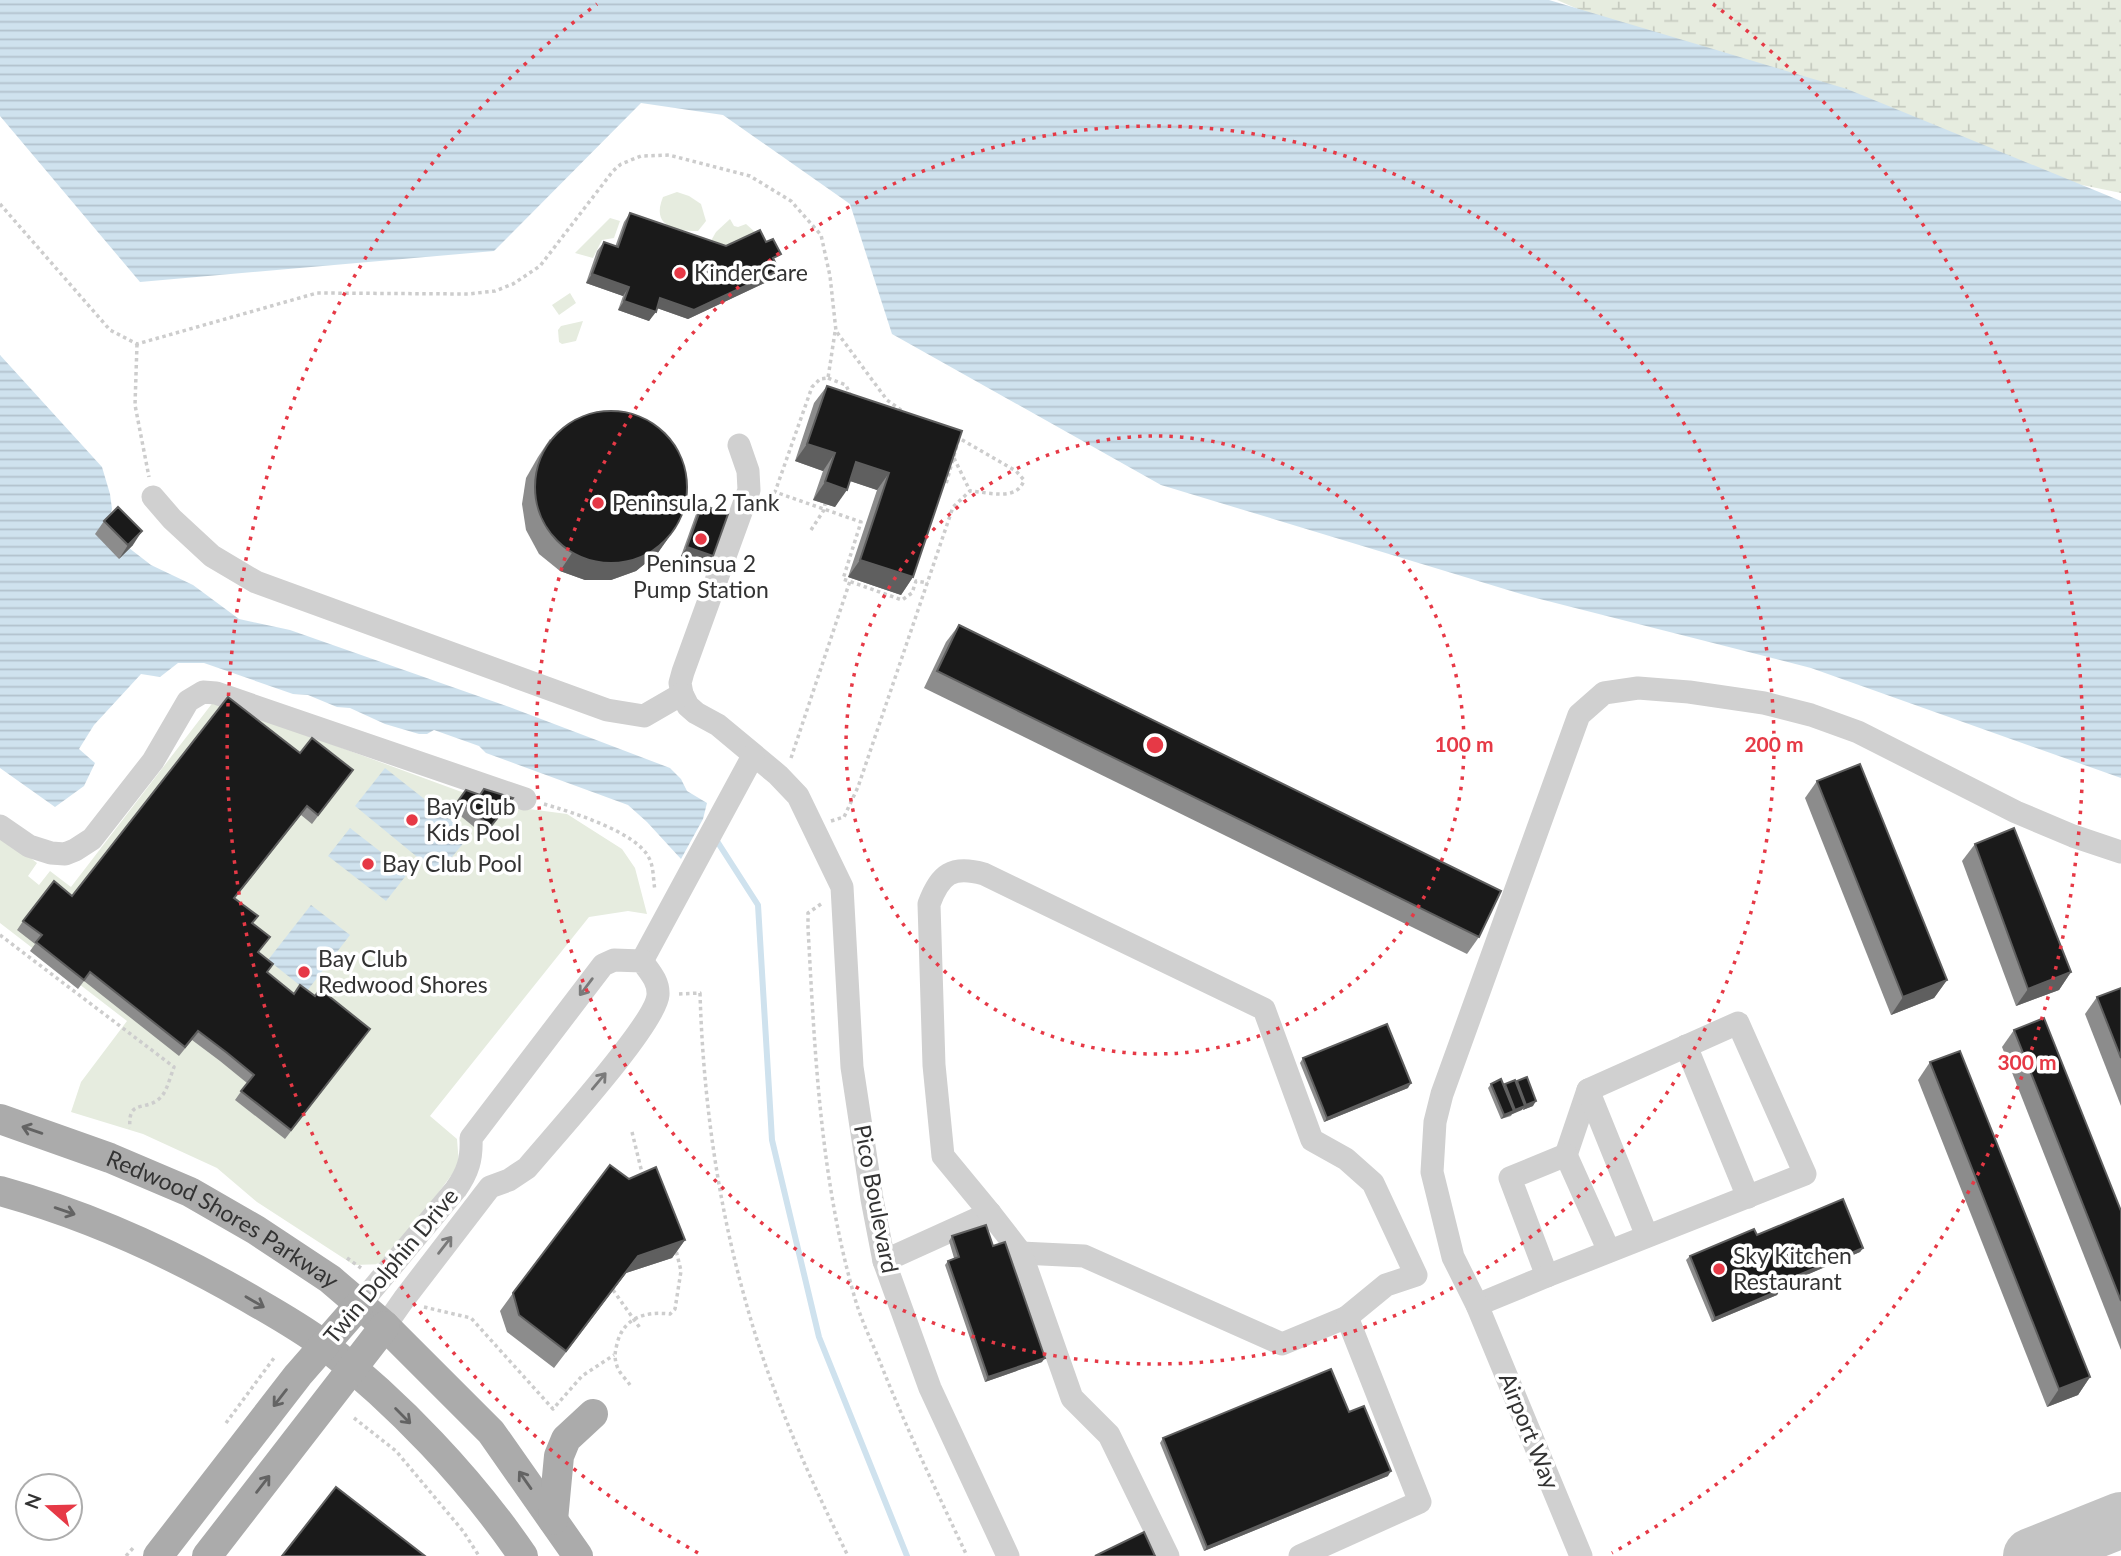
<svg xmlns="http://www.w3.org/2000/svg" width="2121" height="1556" viewBox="0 0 2121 1556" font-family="Lato,sans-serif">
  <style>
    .wetland { fill: url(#wetland-marsh) }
    .green { fill: #e6ecdf }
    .water { fill: url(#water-rules) }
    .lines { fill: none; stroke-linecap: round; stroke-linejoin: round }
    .stream { stroke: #cfe2ee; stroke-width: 6 }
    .taxiway { stroke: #c4c4c4; stroke-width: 56 }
    .path { stroke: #cdcdcd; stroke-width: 3.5; stroke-dasharray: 3.5 3.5; stroke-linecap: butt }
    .minor { stroke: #d0d0d0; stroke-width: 23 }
    .major { stroke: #ababab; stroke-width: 30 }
    .wall { fill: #8c8c8c }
    .shaded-wall { fill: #5f5f5f }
    .building { fill: #1a1a1a; stroke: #5f5f5f; stroke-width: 2 }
    .oneway { stroke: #7a7a7a }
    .oneway2 { stroke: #636363 }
    .ring { fill: none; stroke: #e63946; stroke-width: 3.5; stroke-dasharray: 3.5 7 }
    .poi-dot { fill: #e63946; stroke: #fff; stroke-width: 2.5 }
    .labels { text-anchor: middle; stroke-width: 7; stroke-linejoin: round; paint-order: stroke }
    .poi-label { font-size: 23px; fill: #333; stroke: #fff; text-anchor: start }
    .street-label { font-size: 23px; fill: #333; stroke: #fff }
    .centre { fill: #e63946; stroke: #fff; stroke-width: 3.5 }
    .ring-label { font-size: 21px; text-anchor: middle; font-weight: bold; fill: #e63946; stroke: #fff; stroke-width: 7; stroke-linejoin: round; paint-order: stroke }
  </style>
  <defs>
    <pattern id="wetland-marsh" width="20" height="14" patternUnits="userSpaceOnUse" patternTransform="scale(1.75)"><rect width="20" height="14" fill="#e6ecdf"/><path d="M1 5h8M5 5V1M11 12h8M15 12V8" fill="none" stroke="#c6cbc0"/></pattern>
    <pattern id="water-rules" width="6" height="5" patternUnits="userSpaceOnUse" patternTransform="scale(1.75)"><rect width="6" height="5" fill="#cfe2ee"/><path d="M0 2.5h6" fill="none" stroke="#b2c2cd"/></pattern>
  </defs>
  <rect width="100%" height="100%" fill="#fff"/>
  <path class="wetland" d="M1557 0H2121V193L1896 147Z"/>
  <g class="green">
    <path d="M677 192 689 196 701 204 706 221 698 231C674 231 651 226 663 197Z"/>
    <path d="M610 218 620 221 614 238 602 240 593 258 575 253Z"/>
    <path d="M730 219 734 226 738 227 746 224 756 233 721 250 708 246 716 232Z"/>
    <path d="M570 293 576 303 559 315 552 305Z"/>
    <path d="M583 321 576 341 562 344 559 342 558 330 561 326Z"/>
    <path d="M214 701 478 798 507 806 567 814 622 849 635 868 647 914 628 911 589 917 430 1116 457 1139 459 1165 385 1264 354 1265 257 1202 217 1168 143 1134 71 1112 81 1082 127 1021 0 923V834L37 863 28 876 39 885 50 871 71 887Z"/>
  </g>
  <g class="water">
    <path d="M0 0H1549L1847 89 2121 201V778L1811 668 1528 596 1161 485 892 334 850 204 723 115 641 103 494 251 140 282 0 116Z"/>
    <path d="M0 355 102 467 110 494 112 509 109 520 118 558 129 548 151 565 193 585 239 619 290 630 512 708 670 768 681 779 687 791 707 803 703 819 681 859 647 822 628 805 486 753 479 746 434 730 427 734H419L385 724 350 708 337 707 308 695 293 694 204 663H178L160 677 141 674 94 725 79 749 95 763 84 786 55 807 0 768Z"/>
    <path d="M385 768 470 835 438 874 355 806Z"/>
    <path d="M350 828 408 873 386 901 328 856Z"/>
    <path d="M311 905 350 935 307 991 268 960Z"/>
  </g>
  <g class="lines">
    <path class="stream" d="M715 838 758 905 772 1140 819 1337 907 1556"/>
    <path class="taxiway" d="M2031 1556 2121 1520"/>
    <g class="path">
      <path d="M0 204 110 330 137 344 317 293 468 294 495 291 513 284 540 266 613 171 621 164 641 156 669 155 750 176 791 201 821 235 830 276 836 331 887 400 905 413"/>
      <path d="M835 332 828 378 820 379 812 387 775 492 861 522 843 579 902 600 912 593 916 581 928 583"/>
      <path d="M137 344 135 405 149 477"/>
      <path d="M828 378 846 385 851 397"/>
      <path d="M954 458 970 491"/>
      <path d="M940 485 946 484 959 438"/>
      <path d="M811 530 824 510 825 504"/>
      <path d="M791 758 850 581"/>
      <path d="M544 804C571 812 637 832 649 858 654 867 653 880 655 890"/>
      <path d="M831 821 844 817 858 787 953 507 970 491C988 492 1017 502 1024 480L1016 471 957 437"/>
      <path d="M821 904 808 913V928C815 1054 820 1180 856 1302 862 1322 872 1342 880 1362 906 1428 937 1492 967 1556"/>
      <path d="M0 935 174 1067C171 1075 168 1086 164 1093 150 1115 127 1095 130 1128"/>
      <path d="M679 994 700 993C703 1095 717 1200 745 1299 769 1388 807 1473 848 1556"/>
      <path d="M632 1132 643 1177"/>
      <path d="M347 1258 361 1268"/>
      <path d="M613 1290 640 1328"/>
      <path d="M424 1307 471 1318 553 1409 582 1376 614 1355"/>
      <path d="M630 1385C626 1379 619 1373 617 1366 614 1358 615 1352 617 1344 623 1318 645 1311 670 1314L675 1309 681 1271 676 1250"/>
      <path d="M354 1418 396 1451 463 1531 479 1556"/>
      <path d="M226 1423 274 1358"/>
      <path d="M126 1556 134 1547"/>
    </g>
    <g class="minor">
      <path d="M739 445 748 471 749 490 683 672 680 683 682 694 688 706 696 713 718 725 778 775 798 796 842 887 852 1067 872 1199 884 1261 930 1388 1008 1556"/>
      <path d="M153 497 172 519 212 556 256 582 607 710 644 716 682 694"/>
      <path d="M0 826 29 846 51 853 65 854 75 850 92 839 153 761 188 701 203 692 216 693 525 799"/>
      <path d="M642 961 753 756"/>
      <path d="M1686 1046 1748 1197"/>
      <path d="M1566 1155 1588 1090"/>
      <path d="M1021 1253 1084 1256 1282 1344 1347 1317 1420 1502 1300 1556"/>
      <path d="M884 1261 990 1213"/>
      <path d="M1547 1276 1510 1178 1566 1155 1609 1251"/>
      <path d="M360 1304 456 1189C468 1172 472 1159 471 1138L603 965 614 960 642 961C649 971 659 981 658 995 656 1024 551 1139 527 1168L509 1180 490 1187 404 1299 385 1326"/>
      <path d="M1477 1305 1547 1276 1805 1174 1738 1023 1588 1090 1647 1236"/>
      <path d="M1168 1556 1109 1435 1072 1398 1021 1253 990 1213 943 1156 934 1065 929 904C940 874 952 865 984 874L1264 1009 1312 1140 1346 1159 1373 1183 1416 1275 1386 1285 1347 1317"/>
      <path d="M1581 1556 1477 1305 1453 1257 1432 1172 1435 1122 1442 1094 1579 715 1604 693 1638 688 1689 692 1764 703 1811 715 1858 732 2016 812 2073 836 2121 852"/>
    </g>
    <g class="major">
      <path id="s1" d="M0 1119 110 1158 190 1192 256 1230 330 1279 385 1326 491 1432 578 1556"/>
      <path d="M0 1191C87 1215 169 1252 247 1297 273 1312 300 1327 324 1345 398 1403 470 1478 523 1556"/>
      <path d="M553 1520 559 1456 566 1439 593 1414"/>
      <path d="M158 1556 298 1375 360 1304"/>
      <path d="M207 1556 385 1326"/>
    </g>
  </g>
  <g class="wall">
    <path d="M630 213 726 246 775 262 779 270 773 279 688 319 657 308 649 321 618 310 623 296 586 283 597 251 604 242 615 247 624 222Z"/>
    <path d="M827 386 962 431 913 577 901 595 848 577 877 490 850 481 835 507 813 500 823 471 795 461 814 403Z"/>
    <path d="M550 439 669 537 657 554 636 571 611 580H585L560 571 539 554 526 530 522 504 526 478 538 457Z"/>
    <path d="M702 505 713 556 707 565 681 556 696 514Z"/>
    <path d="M104 521 133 545 119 559 95 534Z"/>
    <path d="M959 625 1479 937 1467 954 924 688 946 642Z"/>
    <path d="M300 753 353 770 312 824 301 815 235 898 252 923 258 953 267 973 294 994 315 996 370 1029 285 1139 235 1100 247 1083 220 1061 192 1040 179 1056 84 981 78 989 30 951 35 944 17 930 23 921 72 896Z"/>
    <path d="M1817 781 1947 980 1934 998 1891 1015 1805 798Z"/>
    <path d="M466 790 507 806 484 835 452 809Z"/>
    <path d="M1975 844 2071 972 2059 990 2016 1006 1962 861Z"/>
    <path d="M2121 988V1106L2085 1014 2097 997Z"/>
    <path d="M2014 1030 2121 1211V1350L2002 1047Z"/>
    <path d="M1303 1058 1408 1088 1324 1122 1300 1063Z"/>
    <path d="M1930 1062 2090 1377 2078 1395 2047 1407 1918 1080Z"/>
    <path d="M1517 1081 1533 1106 1523 1110V1108L1512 1114 1511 1116 1501 1119 1488 1088 1491 1084 1504 1087 1505 1084 1516 1083Z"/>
    <path d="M1757 1235 1863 1248 1860 1252 1778 1287 1780 1290 1777 1295 1712 1322 1686 1260 1690 1256Z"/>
    <path d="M952 1236 993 1246 1042 1362 985 1382 945 1265 948 1261 954 1258 949 1241Z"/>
    <path d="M685 1240 672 1258 626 1273 554 1368 507 1332 500 1311 513 1293Z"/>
    <path d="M1349 1412 1388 1476 1204 1551 1160 1443 1163 1438Z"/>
  </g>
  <g class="shaded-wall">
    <path d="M779 270 773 279 688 319 654 307 660 298Z"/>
    <path d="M592 274 629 287 623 296 586 283Z"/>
    <path d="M624 301 656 312 649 321 618 310Z"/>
    <path d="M807 444 835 453 823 471 795 461Z"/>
    <path d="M856 462 889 473 877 490 844 479Z"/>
    <path d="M825 482 847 490 835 507 813 500Z"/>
    <path d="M142 531 133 545 119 559 128 545Z"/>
    <path d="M669 537 657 554 636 571 611 580H585L560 571 572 553Z"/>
    <path d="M687 547 713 556 707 565 681 556Z"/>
    <path d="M860 560 913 577 901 595 848 577Z"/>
    <path d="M2071 972 2059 990 2016 1006 2028 989Z"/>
    <path d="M1947 980 1934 998 1891 1015 1903 997Z"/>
    <path d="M1411 1083 1408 1088 1324 1122 1327 1118Z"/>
    <path d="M1536 1101 1533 1106 1523 1110 1526 1105Z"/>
    <path d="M1525 1106 1522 1110 1501 1119 1504 1115Z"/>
    <path d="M685 1240 672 1258 626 1273 554 1368 638 1256Z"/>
    <path d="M1863 1248 1860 1252 1774 1289 1777 1284Z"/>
    <path d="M1780 1290 1777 1295 1712 1322 1715 1318Z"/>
    <path d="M1045 1358 1042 1362 985 1382 988 1377Z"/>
    <path d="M2090 1377 2078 1395 2047 1407 2059 1389Z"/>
    <path d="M1391 1471 1388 1476 1204 1551 1207 1547Z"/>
  </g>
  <g class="building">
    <path d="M630 213 726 246 760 230 766 242 773 239 781 254 773 258 779 270 694 310 660 298 656 312 624 301 629 287 592 274 604 242 618 247Z"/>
    <path d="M827 386 962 431 913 577 860 560 889 473 856 462 847 490 825 482 835 453 807 444Z"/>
    <circle cx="611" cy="487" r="76"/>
    <path d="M702 505 728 514 713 556 687 547Z"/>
    <path d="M118 507 142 531 128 545 104 521Z"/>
    <path d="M959 625 1501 891 1479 937 937 671Z"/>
    <path d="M228 697 300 753 312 738 353 770 318 815 307 806 234 898 258 916 252 923 270 937 258 952 273 964 267 972 294 994 300 985 315 996 320 989 370 1029 291 1130 241 1091 254 1075 226 1052 198 1031 185 1047 90 972 84 980 36 942 42 935 23 921 54 881 72 896Z"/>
    <path d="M1860 764 1947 980 1903 997 1817 781Z"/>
    <path d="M484 789 513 798 491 826 458 801 466 790 480 795Z"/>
    <path d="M2014 828 2071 972 2028 989 1975 844Z"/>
    <path d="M2121 988V1058L2097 997Z"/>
    <path d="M2044 1018 2121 1211V1301L2014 1030Z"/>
    <path d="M1387 1024 1411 1083 1327 1118 1303 1058Z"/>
    <path d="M1960 1051 2090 1377 2059 1389 1930 1062Z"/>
    <path d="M1527 1077 1536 1101 1526 1105 1517 1081Z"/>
    <path d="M1501 1079 1514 1111 1504 1115 1491 1084Z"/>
    <path d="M1515 1080 1525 1106 1515 1110 1505 1084Z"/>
    <path d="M610 1165 629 1179 656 1167 685 1240 638 1256 566 1351 519 1315 513 1293Z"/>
    <path d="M1843 1199 1863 1248 1777 1284 1780 1290 1715 1318 1690 1256 1754 1229 1757 1235Z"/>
    <path d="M986 1225 993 1246 1005 1242 1045 1358 988 1377 948 1261 959 1257 952 1236Z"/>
    <path d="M1331 1369 1349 1412 1364 1406 1391 1471 1207 1547 1163 1438Z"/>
    <path d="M336 1487 425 1556H282Z"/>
    <path d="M1144 1532 1155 1556H1095Z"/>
  </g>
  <defs><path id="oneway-shaft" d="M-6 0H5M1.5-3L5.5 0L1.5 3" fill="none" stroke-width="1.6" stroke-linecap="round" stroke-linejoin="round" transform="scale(1.75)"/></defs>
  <g class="oneway">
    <use href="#oneway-shaft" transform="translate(586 987) rotate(127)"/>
    <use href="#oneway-shaft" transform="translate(599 1081) rotate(-50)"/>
    <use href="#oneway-shaft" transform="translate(445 1245) rotate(-52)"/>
  </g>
  <g class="oneway2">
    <use href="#oneway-shaft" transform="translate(32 1130) rotate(-161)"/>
    <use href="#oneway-shaft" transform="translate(65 1211) rotate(19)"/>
    <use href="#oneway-shaft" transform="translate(255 1302) rotate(30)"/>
    <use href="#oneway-shaft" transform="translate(280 1398) rotate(128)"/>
    <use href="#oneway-shaft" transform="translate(403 1416) rotate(45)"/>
    <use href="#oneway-shaft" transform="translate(525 1480) rotate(-125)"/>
    <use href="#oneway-shaft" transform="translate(263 1484) rotate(-52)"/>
  </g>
  <g class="ring">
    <circle cx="1155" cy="745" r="309"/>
    <circle cx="1155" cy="745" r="619"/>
    <path d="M698 1553A928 928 0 0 1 597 4M1713 4A928 928 0 0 1 1612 1553"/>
  </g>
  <g class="poi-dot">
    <circle cx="680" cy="273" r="7"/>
    <circle cx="598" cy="503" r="7"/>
    <circle cx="701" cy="539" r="7"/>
    <circle cx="412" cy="820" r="7"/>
    <circle cx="368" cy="864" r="7"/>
    <circle cx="304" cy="972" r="7"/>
    <circle cx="1719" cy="1269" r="7"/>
  </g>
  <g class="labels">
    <g class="poi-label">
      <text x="694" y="281">KinderCare</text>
      <text x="612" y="511">Peninsula 2 Tank</text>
      <text x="701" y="572" text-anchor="middle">Peninsua 2<tspan x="701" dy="26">Pump Station</tspan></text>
      <text x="426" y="815">Bay Club<tspan x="426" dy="26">Kids Pool</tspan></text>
      <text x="382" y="872">Bay Club Pool</text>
      <text x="318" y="967">Bay Club<tspan x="318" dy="26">Redwood Shores</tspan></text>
      <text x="1733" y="1264">Sky Kitchen<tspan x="1733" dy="26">Restaurant</tspan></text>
    </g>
    <g class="street-label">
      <text transform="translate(876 1199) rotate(79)" y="8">Pico Boulevard</text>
      <text dy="8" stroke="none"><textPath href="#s1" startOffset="245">Redwood Shores Parkway</textPath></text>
      <text transform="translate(391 1266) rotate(-50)" y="8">Twin Dolphin Drive</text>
      <text transform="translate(1529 1431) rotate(68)" y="8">Airport Way</text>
    </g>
  </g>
  <circle cx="1155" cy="745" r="10" class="centre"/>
  <g class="ring-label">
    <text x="1464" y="752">100 m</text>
    <text x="1774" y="752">200 m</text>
    <text x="2027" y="1070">300 m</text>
  </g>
  <g transform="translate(49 1507) rotate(290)"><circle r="33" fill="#ffffff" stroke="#adadad" stroke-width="2"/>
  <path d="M0-5L12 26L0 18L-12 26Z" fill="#e63946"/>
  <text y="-10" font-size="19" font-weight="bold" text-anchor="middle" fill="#333333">N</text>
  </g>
</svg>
